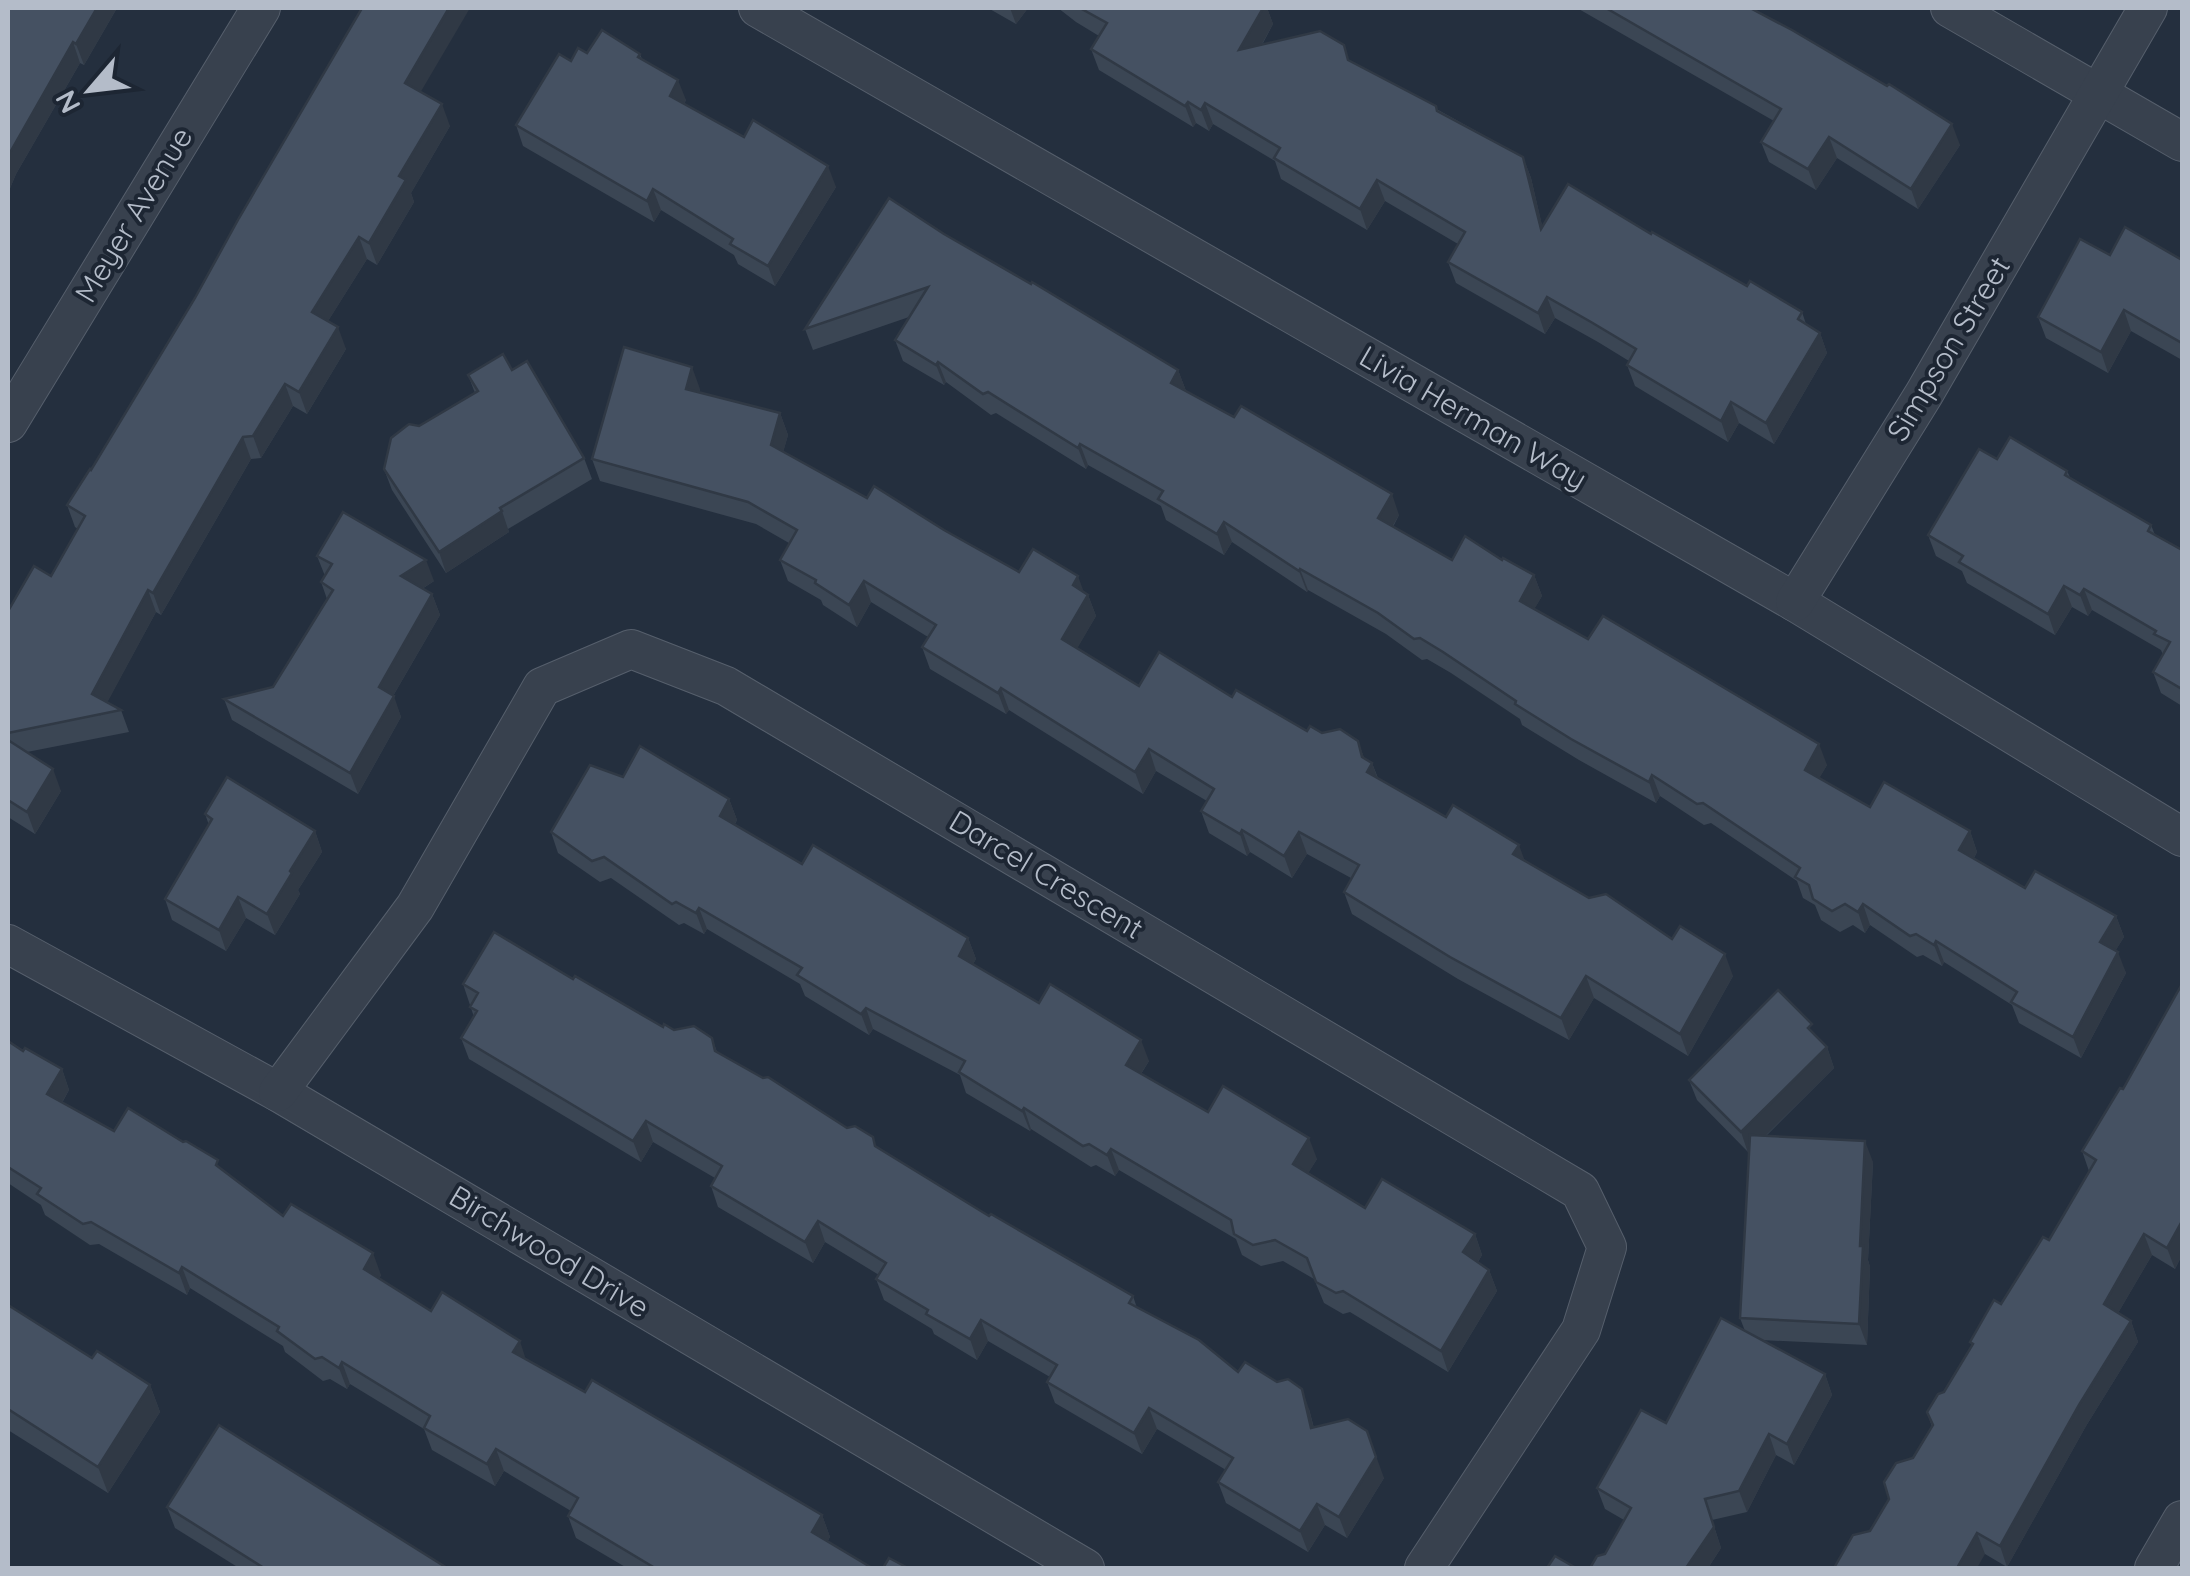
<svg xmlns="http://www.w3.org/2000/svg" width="2190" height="1576" viewBox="0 0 2190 1576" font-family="Quicksand,sans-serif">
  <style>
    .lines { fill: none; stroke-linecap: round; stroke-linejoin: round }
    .minor-casing { stroke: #565f6c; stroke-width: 40 }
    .minor { stroke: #38414e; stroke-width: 38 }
    .wall { fill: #3b4654 }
    .shaded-wall { fill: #303945 }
    .building { fill: #455162; stroke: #303945; stroke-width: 2.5 }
    .labels { text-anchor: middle; stroke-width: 8; stroke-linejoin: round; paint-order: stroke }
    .street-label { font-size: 30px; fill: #b4bcc9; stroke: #1d2633 }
  </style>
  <rect width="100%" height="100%" fill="#242f3e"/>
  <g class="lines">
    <g class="minor-casing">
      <g id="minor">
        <path d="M758 8 1795 602 2182 837"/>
        <path d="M1950 8 2182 142"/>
        <path d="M8 423 261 8"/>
        <path d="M1795 602 1924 394 2148 8"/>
        <path d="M8 944 278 1092 1085 1568"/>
        <path d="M278 1092 415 907 542 687 631 649 726 686 1580 1191 1607 1247 1581 1330 1424 1568"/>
        <path d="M2154 1568 2182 1520"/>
      </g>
    </g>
    <use href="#minor" class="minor"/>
  </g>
  <g class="wall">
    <path d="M8 8H117L84 65 80 63 16 174 8 193Z"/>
    <path d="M988 8H1028L1016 24Z"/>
    <path d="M1058 8H1267L1273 24 1262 45 1350 61 1523 157 1531 178 1542 226 1651 234 1747 286 1802 312 1806 324 1820 333 1827 353 1774 444 1739 423 1728 442 1635 386 1627 365 1629 361 1598 342 1555 318 1545 334 1456 283 1448 262 1458 244 1385 201 1367 230 1281 179 1275 161 1213 124 1209 131 1196 123 1193 127 1099 70 1091 49 1099 36 1076 22Z"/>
    <path d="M1577 8H1750L1960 145 1918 209 1837 158 1816 190 1769 162 1761 142 1774 121Z"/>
    <path d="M587 53 640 54 642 59 686 100 684 104 836 187 775 286 738 264 734 255 661 210 654 222 523 146 516 125 571 61Z"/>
    <path d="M420 92 450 126 411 193 414 202 377 265 367 259 328 321 346 349 307 414 293 406 261 458 251 459 161 615 156 612 107 702 121 710 129 732 27 752 61 791 35 834 8 817V611L51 576 78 529 75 527 67 505 91 470Z"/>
    <path d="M944 234 1178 370 1186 391 1399 515 1393 527 1452 560H1502L1534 575 1542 596 1534 609 1588 639 1827 765 1819 778 1870 807 1970 831 1977 852 1974 858 2025 888 2116 916 2124 937 2115 951 2126 973 2081 1058 2019 1023 2012 1005 1944 962 1942 966 1923 955 1917 957 1870 925 1865 933 1853 925 1840 932 1821 920 1815 905 1803 898 1797 881 1711 823 1704 825 1660 796 1656 803 1579 760 1522 725 1520 719 1451 673 1427 659 1422 660 1386 634 1308 590 1307 592 1232 542 1224 555 1166 520 1161 506 1088 465 1086 469 996 413 991 415 946 382 944 385 903 361 895 340 909 317 813 350 805 329Z"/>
    <path d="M2110 255 2182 260V360L2131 331 2108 373 2046 338 2038 317Z"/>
    <path d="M512 370 584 458 592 479 508 529 509 532 446 573 392 490 384 469 419 426 475 393 468 375Z"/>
    <path d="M700 389 699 392 780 413 788 435 783 452 867 498 944 530 1019 572 1088 595 1096 616 1077 648 1139 686 1232 697 1307 731 1358 741 1364 758 1372 763 1378 778 1589 898 1672 939 1733 976 1688 1056 1594 998 1569 1040 1458 979 1352 914 1344 892 1351 878 1307 854 1292 878 1250 852 1247 856 1209 833 1201 811 1207 801 1156 771 1143 794 1009 710 1006 714 930 669 922 647 928 637 871 602 857 627 823 605 821 600 788 581 780 560 789 543 756 524 600 481 592 459Z"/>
    <path d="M1997 459 2067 471 2070 477 2151 525 2155 535 2182 550V706L2161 693 2153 672 2163 655 2161 650 2092 610 2088 616 2072 607 2055 635 1967 583 1962 571 1936 556 1928 535Z"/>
    <path d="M317 556 434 581 422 589 432 594 440 615 393 696 401 717 358 794 232 720 224 699 273 687 327 599 321 582 325 576Z"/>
    <path d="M623 777 729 799 737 820 735 824 802 864 968 938 976 959 973 964 1039 1003 1149 1061 1141 1074 1208 1112 1317 1159 1308 1173 1365 1208 1475 1234 1482 1255 1478 1262 1489 1270 1497 1291 1448 1372 1350 1312 1343 1314 1324 1303 1314 1279 1283 1261 1261 1266 1242 1255 1236 1239 1119 1170 1115 1176 1096 1165 1091 1167 1031 1129 1030 1131 966 1093 960 1075 873 1029 869 1035 805 996 800 984 707 929 704 934 684 923 679 925 611 878 600 882 558 853 551 832Z"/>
    <path d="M205 814 315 831 322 852 298 890 300 894 275 935 246 918 226 951 172 920 165 899 209 825Z"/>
    <path d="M573 979 663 1027 712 1038 717 1052 989 1216 1133 1296 1137 1308 1238 1372 1309 1409 1314 1428 1384 1478 1347 1538 1325 1525 1308 1552 1226 1503 1218 1482 1226 1470 1157 1429 1142 1454 1055 1403 1047 1382 1050 1377 988 1341 977 1360 934 1334 932 1329 884 1300 876 1279 879 1275 825 1242 813 1263 718 1207 711 1186 715 1178 653 1142 641 1162 469 1059 461 1038 474 1017 463 984Z"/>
    <path d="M2182 984V1255L2175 1269 2152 1255 2118 1313 2131 1321 2138 1342 2086 1426 2007 1567 1985 1554 1870 1531 1932 1427 1927 1412 1944 1392 1972 1346 1970 1342 2001 1304 2049 1240 2089 1171 2082 1151 2123 1089Z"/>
    <path d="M1816 1036 1827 1047 1834 1068 1766 1136 1873 1162 1868 1260 1870 1267 1867 1345 1761 1340 1825 1374 1832 1395 1794 1465 1776 1455 1747 1512 1712 1520 1721 1548 1708 1568H1590L1605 1554 1624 1520 1605 1509 1597 1488 1666 1423 1745 1331 1740 1318 1749 1153 1697 1100 1689 1080Z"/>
    <path d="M8 1041 23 1051 62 1069 69 1090 62 1103 114 1131 222 1169 283 1216 381 1275 379 1279 431 1311 822 1515 830 1537 827 1542 872 1568H627L576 1538 568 1516 571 1511 504 1471 495 1486 432 1450 424 1429 350 1384 347 1389 330 1379 323 1381 285 1352 283 1346 190 1288 187 1295 99 1244 90 1245 45 1215 41 1205 8 1183Z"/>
    <path d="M8 1305 92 1358 150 1385 160 1412 108 1493 8 1430Z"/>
    <path d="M167 1507 447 1568H239L175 1528Z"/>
  </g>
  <g class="shaded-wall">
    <path d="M97 8H117L84 65 76 44Z"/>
    <path d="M449 8H470L413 105 405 83Z"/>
    <path d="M1010 8H1028L1016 24Z"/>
    <path d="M1263 8H1267L1273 24 1247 71 1239 50Z"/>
    <path d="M73 42 80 63 16 174 8 193V156Z"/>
    <path d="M678 80 686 100 677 117 670 96Z"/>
    <path d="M1188 102 1196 123 1193 127 1185 106Z"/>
    <path d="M1205 103 1213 124 1209 131 1201 110Z"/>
    <path d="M442 104 450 126 411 193 414 202 377 265 369 243 399 176Z"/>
    <path d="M1952 124 1960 145 1918 209 1911 189Z"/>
    <path d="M1829 137 1837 158 1816 190 1808 169Z"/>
    <path d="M1523 157 1531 178 1548 250 1541 229Z"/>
    <path d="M828 166 836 187 775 286 768 266Z"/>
    <path d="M1377 180 1385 201 1367 230 1360 209Z"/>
    <path d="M653 189 661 210 654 222 647 201Z"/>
    <path d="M359 237 367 259 320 334 312 312Z"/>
    <path d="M1547 297 1555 318 1545 334 1538 313Z"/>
    <path d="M2124 310 2131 331 2108 373 2101 352Z"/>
    <path d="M338 327 346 349 307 414 299 392Z"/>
    <path d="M1820 333 1827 353 1774 444 1766 423Z"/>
    <path d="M938 362 946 382 944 385 936 365Z"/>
    <path d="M692 367 700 389 694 411 686 389Z"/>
    <path d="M1178 370 1186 391 1178 404 1171 383Z"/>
    <path d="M285 384 293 406 261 458 253 436Z"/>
    <path d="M1731 402 1739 423 1728 442 1721 421Z"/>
    <path d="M780 413 788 435 779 467 771 445Z"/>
    <path d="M243 437 251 459 161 615 153 593Z"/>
    <path d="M1080 444 1088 465 1086 469 1078 448Z"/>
    <path d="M1392 494 1399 515 1385 539 1378 518Z"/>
    <path d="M502 511 509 532 446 573 439 552Z"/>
    <path d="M1224 522 1232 542 1224 555 1217 534Z"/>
    <path d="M426 560 434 581 409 597 401 576Z"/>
    <path d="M1300 569 1308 590 1307 592 1299 571Z"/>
    <path d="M1534 575 1542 596 1527 622 1520 601Z"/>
    <path d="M1078 576 1086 598 1073 585Z"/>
    <path d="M864 581 871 602 857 627 849 605Z"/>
    <path d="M2064 586 2072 607 2055 635 2048 614Z"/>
    <path d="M2084 589 2092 610 2088 616 2080 595Z"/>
    <path d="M148 590 156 612 100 716 92 694Z"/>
    <path d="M432 594 440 615 386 708 379 687Z"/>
    <path d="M1088 595 1096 616 1070 661 1062 639Z"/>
    <path d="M1001 688 1009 710 1006 714 998 693Z"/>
    <path d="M394 696 401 717 358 794 350 773Z"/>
    <path d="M1358 741 1366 763H1372L1380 785 1367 772Z"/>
    <path d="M1819 744 1827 765 1812 791 1805 770Z"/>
    <path d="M1149 749 1156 771 1143 794 1135 772Z"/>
    <path d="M53 769 61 791 35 834 27 812Z"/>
    <path d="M1652 775 1660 796 1656 803 1649 782Z"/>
    <path d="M729 799 737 820 728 836 720 816Z"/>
    <path d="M1242 830 1250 852 1247 856 1240 834Z"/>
    <path d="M315 831 322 852 298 890 300 894 275 935 267 914 290 871Z"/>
    <path d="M1970 831 1977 852 1967 871 1959 850Z"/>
    <path d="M1299 832 1307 854 1292 878 1284 856Z"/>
    <path d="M1519 845 1527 867 1513 854Z"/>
    <path d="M238 897 246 918 226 951 219 930Z"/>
    <path d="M1863 904 1870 925 1865 933 1858 912Z"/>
    <path d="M699 908 707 929 704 934 696 913Z"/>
    <path d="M2116 916 2124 937 2108 963 2100 942Z"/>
    <path d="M968 938 976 959 966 976 959 956Z"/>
    <path d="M1936 941 1944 962 1942 966 1934 945Z"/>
    <path d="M2118 952 2126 973 2081 1058 2073 1037Z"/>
    <path d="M1725 954 1733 976 1688 1056 1680 1034Z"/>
    <path d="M1586 976 1594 998 1569 1040 1561 1018Z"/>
    <path d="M866 1008 873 1029 869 1035 861 1014Z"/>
    <path d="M1141 1040 1149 1061 1133 1086 1126 1065Z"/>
    <path d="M1827 1047 1834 1068 1748 1153 1741 1132Z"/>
    <path d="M62 1069 69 1090 54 1116 47 1094Z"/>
    <path d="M1024 1108 1031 1129 1030 1131 1022 1111Z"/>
    <path d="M646 1121 653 1142 641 1162 633 1141Z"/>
    <path d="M1309 1138 1317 1159 1301 1185 1293 1164Z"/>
    <path d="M1865 1141 1873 1162 1868 1260 1870 1267 1867 1345 1859 1324 1860 1246Z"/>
    <path d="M1111 1149 1119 1170 1115 1176 1107 1155Z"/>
    <path d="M818 1221 825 1242 813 1263 805 1242Z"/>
    <path d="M2182 1221V1255L2175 1269 2167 1248Z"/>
    <path d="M1475 1234 1482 1255 1471 1273 1463 1252Z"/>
    <path d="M2144 1234 2152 1255 2111 1325 2104 1304Z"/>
    <path d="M373 1253 381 1275 372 1291 364 1269Z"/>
    <path d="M182 1267 190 1288 187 1295 179 1273Z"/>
    <path d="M1489 1270 1497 1291 1448 1372 1441 1351Z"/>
    <path d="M981 1320 988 1341 977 1360 970 1339Z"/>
    <path d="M2131 1321 2138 1342 2086 1426 2007 1567 2000 1546 2079 1405Z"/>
    <path d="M520 1341 527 1363 513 1352Z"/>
    <path d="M342 1362 350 1384 347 1389 339 1368Z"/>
    <path d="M1825 1374 1832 1395 1794 1465 1787 1444Z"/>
    <path d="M150 1385 160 1412 108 1493 98 1467Z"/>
    <path d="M1302 1389 1309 1409 1319 1449 1311 1428Z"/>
    <path d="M1149 1408 1157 1429 1142 1454 1134 1433Z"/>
    <path d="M1367 1431 1384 1478 1347 1538 1339 1517Z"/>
    <path d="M1769 1434 1776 1455 1747 1512 1739 1491Z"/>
    <path d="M496 1449 504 1471 495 1486 487 1464Z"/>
    <path d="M1705 1499 1721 1548 1708 1568H1686Z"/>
    <path d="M1317 1504 1325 1525 1308 1552 1300 1531Z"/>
    <path d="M822 1515 830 1537 819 1554 812 1532Z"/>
    <path d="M1977 1533 1985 1554 1977 1568H1957Z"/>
  </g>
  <g class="building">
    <path d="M8 8H97L76 44 73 42 8 156Z"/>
    <path d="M362 8H449L405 83 442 104 399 176 406 180 369 243 359 237 312 312 338 327 299 392 285 384 253 436 243 437 153 593 148 590 92 694 121 710 8 733V611L34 566 51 576 85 516 67 505 90 469 91 470 195 298 239 218Z"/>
    <path d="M1080 8H1263L1239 50 1320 31 1344 45 1348 60 1436 106 1437 111 1523 157 1541 229 1568 184 1651 234 1652 232 1747 286 1750 281 1802 312 1798 319 1820 333 1766 423 1731 402 1721 421 1627 365 1636 349 1591 322 1547 297 1538 313 1448 262 1465 232 1377 180 1360 209 1274 158 1280 148 1205 103 1201 110 1188 102 1185 106 1091 49 1107 23Z"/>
    <path d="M1606 8H1750L1792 30 1887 86 1889 84 1952 124 1911 189 1829 137 1808 169 1761 142 1781 109Z"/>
    <path d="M602 30 640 54 638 57 678 80 670 96 744 137 753 120 828 166 768 266 730 244 733 239 653 189 647 201 516 125 559 54 571 61 578 48 587 53Z"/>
    <path d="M889 198 944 234 1031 284 1032 282 1178 370 1171 383 1234 417 1241 406 1392 494 1378 518 1452 560 1465 536 1502 560 1503 558 1534 575 1520 601 1588 639 1603 616 1819 744 1805 770 1870 807 1884 782 1970 831 1959 850 2025 888 2035 871 2116 916 2100 942 2118 952 2073 1037 2011 1002 2017 992 1936 941 1934 945 1916 934 1910 936 1863 904 1858 912 1845 904 1832 911 1813 899 1809 885 1795 877 1800 868 1703 803 1697 804 1652 775 1649 782 1571 739 1515 704 1516 701 1443 652 1420 638 1414 639 1378 613 1300 569 1299 571 1224 522 1217 534 1158 499 1163 491 1080 444 1078 448 988 392 983 394 938 362 936 365 895 340 928 287 805 329Z"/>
    <path d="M2125 227 2182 260V343L2124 310 2101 352 2038 317 2080 239 2110 255Z"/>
    <path d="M624 347 692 367 686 389 780 413 771 445 867 498 874 486 944 530 1019 572 1033 549 1078 576 1073 585 1088 595 1062 639 1139 686 1159 652 1232 697 1236 690 1307 731 1310 726 1322 733 1340 729 1358 741 1362 757 1372 763 1367 772 1446 817 1453 805 1519 845 1513 854 1589 898 1606 894 1672 939 1680 926 1725 954 1680 1034 1586 976 1561 1018 1450 957 1344 892 1359 865 1299 832 1284 856 1242 830 1240 834 1201 811 1214 789 1149 749 1135 772 1001 688 998 693 922 647 936 625 864 581 849 605 815 583 816 580 780 560 797 530 748 502 592 459Z"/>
    <path d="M503 354 512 370 527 361 584 458 500 508 502 511 439 552 384 469 391 438 409 424 419 426 478 391 468 375Z"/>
    <path d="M2010 437 2067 471 2065 475 2151 525 2148 531 2182 550V689L2153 672 2170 642 2154 634 2156 631 2084 589 2080 595 2064 586 2048 614 1959 562 1963 556 1928 535 1979 449 1997 459Z"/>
    <path d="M343 512 426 560 401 576 432 594 379 687 394 696 350 773 224 699 273 687 333 590 321 582 332 564 317 556Z"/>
    <path d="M8 740 53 769 27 812 8 800Z"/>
    <path d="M640 746 729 799 720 816 802 864 813 845 968 938 959 956 1039 1003 1050 984 1141 1040 1126 1065 1208 1112 1223 1086 1309 1138 1293 1164 1365 1208 1382 1179 1475 1234 1463 1252 1489 1270 1441 1351 1343 1291 1336 1293 1316 1282 1307 1258 1275 1240 1253 1245 1234 1234 1231 1220 1111 1149 1107 1155 1089 1144 1083 1146 1024 1108 1022 1111 959 1072 965 1061 866 1008 861 1014 797 975 802 968 699 908 696 913 676 902 672 904 604 857 592 861 551 832 590 765 623 777Z"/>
    <path d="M227 777 315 831 290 871 292 873 267 914 238 897 219 930 165 899 212 819 205 814Z"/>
    <path d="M494 932 573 979 575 976 663 1027 664 1024 674 1030 694 1026 712 1038 715 1051 763 1078 768 1077 847 1128 855 1126 873 1137 875 1146 989 1216 991 1214 1133 1296 1129 1303 1199 1340 1238 1372 1245 1362 1277 1382 1288 1379 1302 1389 1311 1428 1348 1419 1367 1431 1376 1457 1339 1517 1317 1504 1300 1531 1218 1482 1233 1458 1149 1408 1134 1433 1047 1382 1057 1365 981 1320 970 1339 926 1314 928 1310 876 1279 886 1263 818 1221 805 1242 711 1186 722 1166 646 1121 633 1141 461 1038 477 1011 470 1007 478 993 463 984Z"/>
    <path d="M2182 984V1221L2167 1248 2144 1234 2104 1304 2131 1321 2079 1405 2000 1546 1977 1533 1957 1568H1834L1853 1535 1870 1531 1889 1499 1884 1482 1896 1463 1913 1458 1933 1425 1927 1412 1938 1394 1944 1392 1973 1344 1970 1342 1994 1300 2001 1304 2043 1237 2049 1240 2096 1160 2082 1151 2120 1088 2123 1089Z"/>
    <path d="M1778 990 1812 1024 1808 1028 1827 1047 1741 1132 1689 1080Z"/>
    <path d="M8 1041 23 1051 25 1048 62 1069 47 1094 114 1131 128 1108 183 1142 186 1141 218 1160 216 1165 283 1216 291 1204 373 1253 364 1269 431 1311 442 1292 520 1341 513 1352 585 1392 592 1380 822 1515 812 1532 872 1568H655L568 1516 578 1498 496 1449 487 1464 424 1428 430 1416 342 1362 339 1368 322 1357 315 1359 277 1331 279 1327 182 1267 179 1273 91 1222 83 1224 37 1194 41 1188 8 1167Z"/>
    <path d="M1750 1135 1865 1141 1860 1246H1863L1859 1324 1740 1318Z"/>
    <path d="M8 1305 92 1358 97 1351 150 1385 98 1467 8 1409Z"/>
    <path d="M1721 1318 1825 1374 1787 1444 1769 1434 1739 1491 1705 1499 1714 1527 1686 1568H1590L1597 1556 1605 1554 1631 1508 1597 1488 1641 1410 1666 1423Z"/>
    <path d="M219 1425 447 1568H264L167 1507Z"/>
    <path d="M1555 1556 1576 1568H1547Z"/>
    <path d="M889 1558 908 1568H883Z"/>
  </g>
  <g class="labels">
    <g class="street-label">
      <text transform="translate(134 215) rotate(-59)" y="10">Meyer Avenue</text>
      <text transform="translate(1949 349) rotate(-59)" y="10">Simpson Street</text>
      <text transform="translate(1473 418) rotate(30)" y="10">Livia Herman Way</text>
      <text transform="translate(1046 875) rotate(31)" y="10">Darcel Crescent</text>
      <text transform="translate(549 1252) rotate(31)" y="10">Birchwood Drive</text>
    </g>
  </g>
  <rect width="2190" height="1576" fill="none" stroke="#b4bcc9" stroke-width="20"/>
  <g transform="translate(90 90) rotate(242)" stroke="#1d2633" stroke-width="8" paint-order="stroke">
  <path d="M0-8L18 38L0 25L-18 38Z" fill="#b4bcc9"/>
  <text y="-15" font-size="28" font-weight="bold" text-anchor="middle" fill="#b4bcc9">N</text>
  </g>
</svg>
